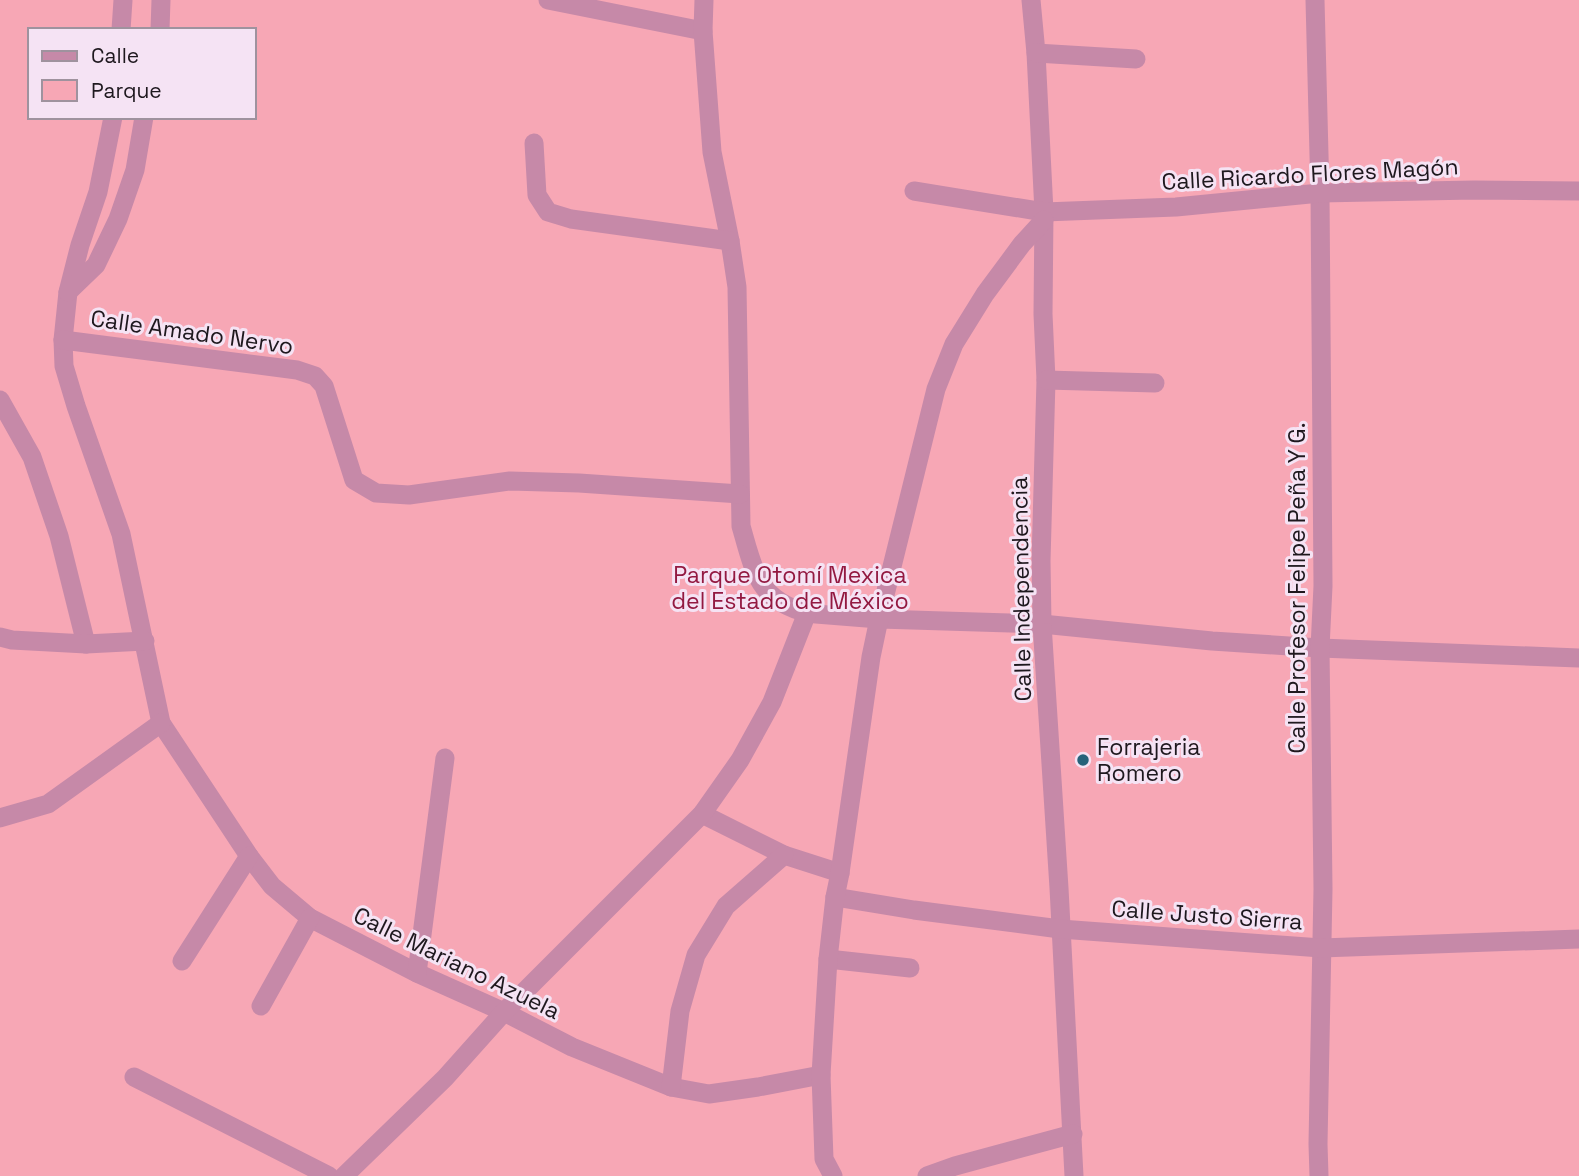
<svg xmlns="http://www.w3.org/2000/svg" width="1579" height="1176" viewBox="0 0 1579 1176" font-family="'Space Grotesk',sans-serif">
  <style>
    .green { fill: #f7a7b5; fill-rule: evenodd }
    .lines { fill: none; stroke-linecap: round; stroke-linejoin: round }
    .minor { stroke: #c689a8; stroke-width: 19 }
    .poi-dot { fill: #26627a; stroke: #f5e3f4; stroke-width: 2.5 }
    .labels { text-anchor: middle; stroke-width: 6; stroke-linejoin: round; paint-order: stroke }
    .street-label { font-size: 23px; fill: #1e181e; stroke: #f5e3f4 }
    .park-label { font-size: 23px; fill: #931941; stroke: #f5e3f4 }
    .poi-label { font-size: 23px; fill: #1e181e; stroke: #f5e3f4; text-anchor: start }
  </style>
  <rect width="100%" height="100%" fill="#f5e3f4"/>
  <path class="green" d="M0 0H1579V1176H0ZM30 30H254V117H30Z"/>
  <g class="lines">
    <g class="minor">
      <path d="M548 0 703 31"/>
      <path d="M704 0 703 31 712 152 730 241 737 287 741 526C746 543 753 574 764 587 776 603 797 612 816 614L879 619 1042 624 1212 641 1320 648 1579 658"/>
      <path d="M1031 0 1036 53 1044 212 1043 314 1046 380 1041 561 1042 624 1059 888 1074 1176"/>
      <path d="M1315 0 1320 193 1323 586 1320 648 1323 889 1318 1144 1319 1176"/>
      <path d="M121 30 123 0"/>
      <path d="M160 30 161 0"/>
      <path d="M1036 53 1136 59"/>
      <path d="M113 117 98 192 80 245 68 292 63 340 64 366 76 406 121 534 161 723 249 856 272 886 310 918 417 973 504 1012 572 1047 671 1087 709 1094 758 1087 821 1075"/>
      <path d="M534 143 537 195 548 212 571 219 730 241"/>
      <path d="M914 191 1044 212 1176 207 1320 193 1474 190 1579 191"/>
      <path d="M68 292 96 265 118 219 135 170 144 117"/>
      <path d="M63 340 297 370 315 376 324 386 354 480 376 493 409 495 510 481 579 483 740 494"/>
      <path d="M1046 380 1155 383"/>
      <path d="M0 400 32 457 59 536 86 644"/>
      <path d="M0 637 12 640 86 644 145 641"/>
      <path d="M702 814 784 855 840 873"/>
      <path d="M0 818 48 804 161 723"/>
      <path d="M835 897 914 910 1060 929 1321 948 1579 939"/>
      <path d="M828 959 910 968"/>
      <path d="M182 961 249 856"/>
      <path d="M417 973 445 758"/>
      <path d="M261 1006 310 918"/>
      <path d="M134 1077 329 1176"/>
      <path d="M671 1087 680 1011 696 955 726 906 784 855"/>
      <path d="M344 1176 445 1078 504 1012 702 814 740 760 772 702 807 613"/>
      <path d="M833 1176 824 1159 821 1075 828 959 835 897 840 873 871 657 879 619 936 389 954 344 985 294 1022 244 1044 220"/>
      <path d="M927 1176 955 1166 1073 1134"/>
    </g>
  </g>
  <circle class="poi-dot" cx="1083" cy="760" r="7"/>
  <g class="labels">
    <g class="street-label">
      <text transform="translate(1310 174) rotate(-3)" y="8">Calle Ricardo Flores Magón</text>
      <text transform="translate(192 332) rotate(8)" y="8">Calle Amado Nervo</text>
      <text transform="translate(1297 588) rotate(-90)" y="8">Calle Profesor Felipe Peña Y G.</text>
      <text transform="translate(1021 589) rotate(-91)" y="8">Calle Independencia</text>
      <text transform="translate(1207 915) rotate(4)" y="8">Calle Justo Sierra</text>
      <text transform="translate(457 963) rotate(26)" y="8">Calle Mariano Azuela</text>
    </g>
    <g class="park-label">
      <text x="790" y="583">Parque Otomí Mexica<tspan x="790" dy="26">del Estado de México</tspan></text>
    </g>
    <g class="poi-label">
      <text x="1097" y="755">Forrajeria<tspan x="1097" dy="26">Romero</tspan></text>
    </g>
  </g>
  <rect x="28" y="28" width="228" height="91" fill="#f5e3f4" stroke="#9f929e" stroke-width="2"/>
  <rect x="42" y="51" width="35" height="10" fill="#c689a8" stroke="#9f929e" stroke-width="2"/>
  <text x="91" y="63" font-size="21" fill="#1e181e">Calle</text>
  <rect x="42" y="80" width="35" height="21" fill="#f7a7b5" stroke="#9f929e" stroke-width="2"/>
  <text x="91" y="98" font-size="21" fill="#1e181e">Parque</text>
</svg>
